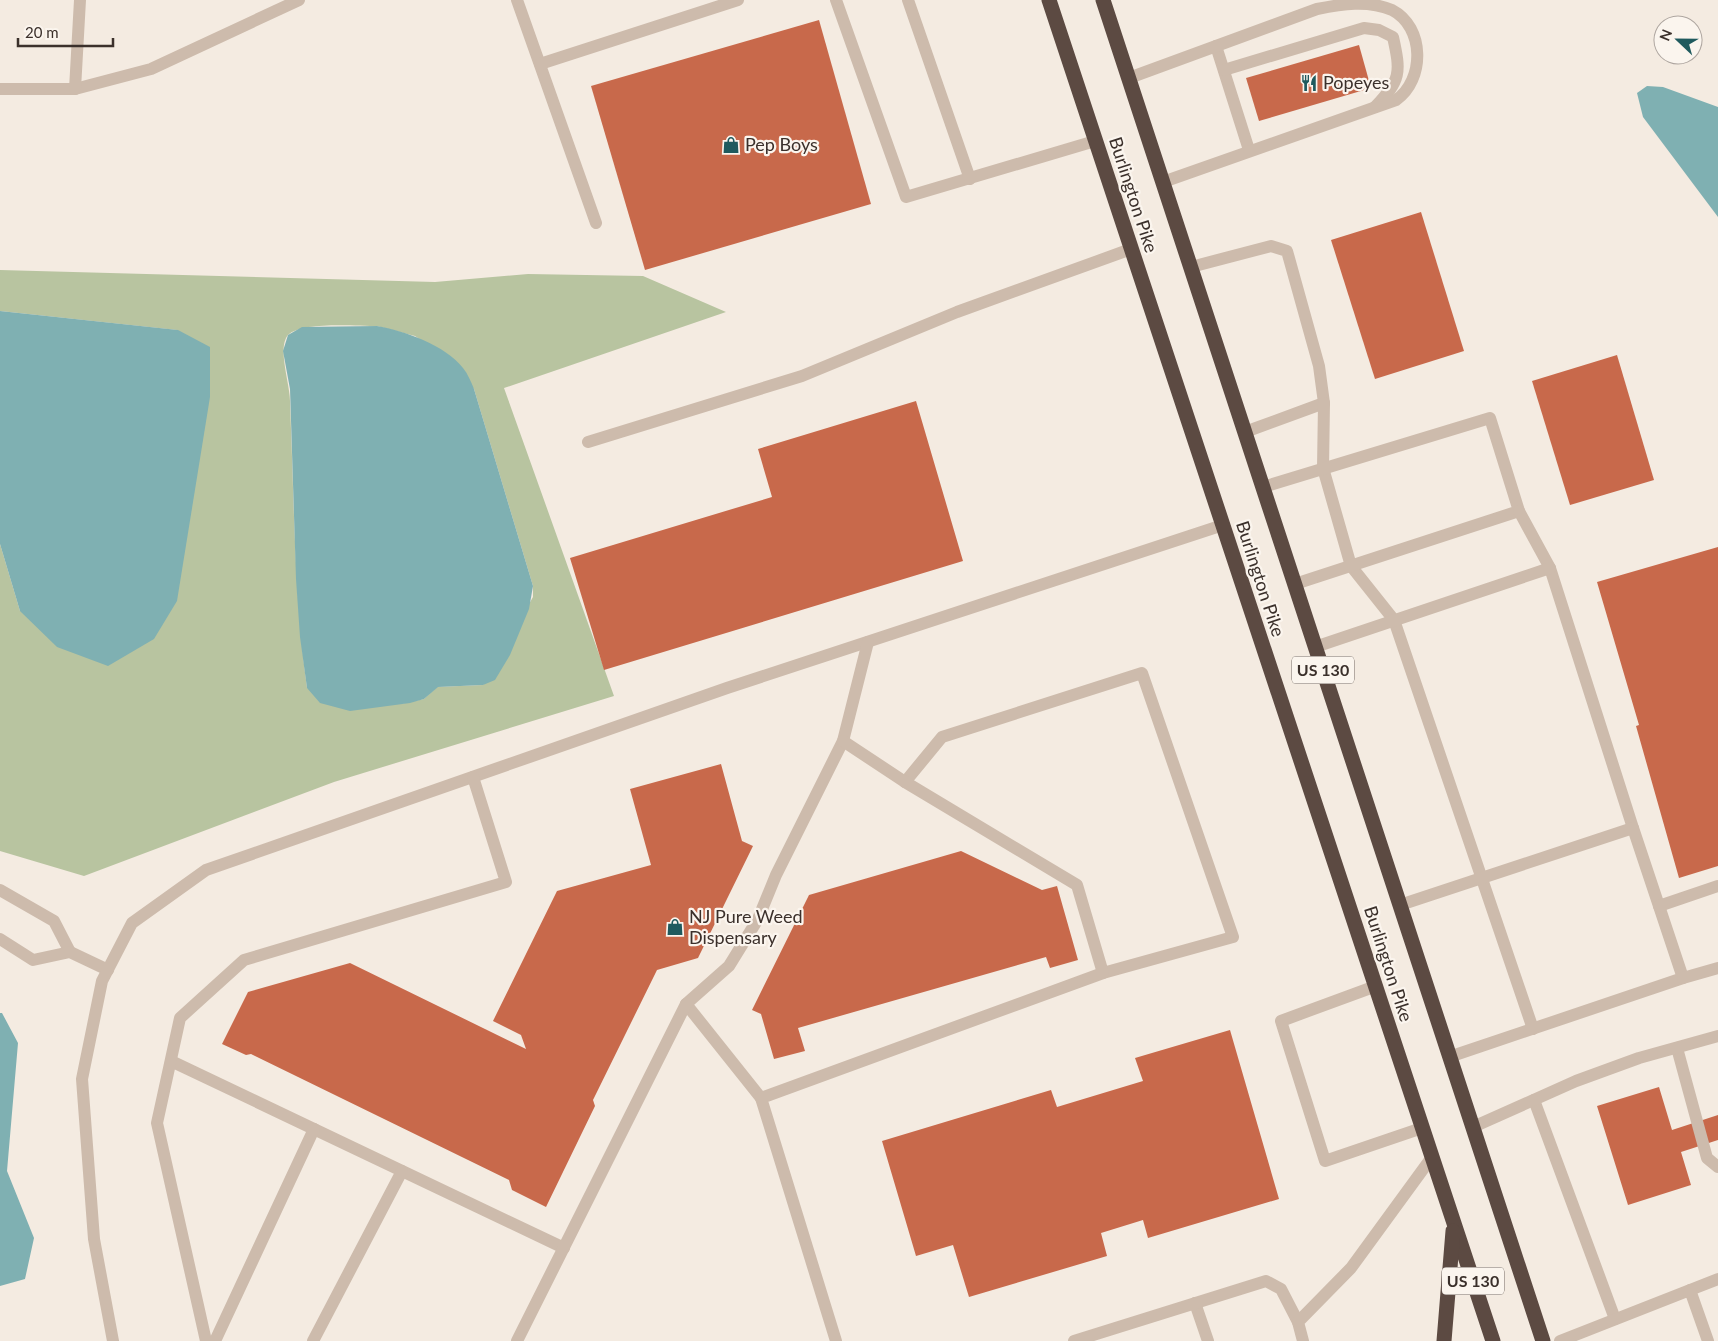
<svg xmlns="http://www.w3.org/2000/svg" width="1718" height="1341" viewBox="0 0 1718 1341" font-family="Lato,sans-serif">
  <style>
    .green { fill: #b8c4a0; fill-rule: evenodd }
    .water { fill: #7fb0b2 }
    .building { fill: #c8694b }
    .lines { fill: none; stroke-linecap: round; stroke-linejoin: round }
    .lane { stroke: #cdbbac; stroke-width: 12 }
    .highway { stroke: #5c4a42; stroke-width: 15 }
    .labels { text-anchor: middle; stroke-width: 4.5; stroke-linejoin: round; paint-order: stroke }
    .shield { fill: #fbf5ee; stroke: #756b66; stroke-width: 1 }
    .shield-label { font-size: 16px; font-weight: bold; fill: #3b302b }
    .poi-label { font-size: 18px; fill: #3b302b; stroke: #fbf5ee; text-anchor: start }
    .street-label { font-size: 18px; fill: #3b302b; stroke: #fbf5ee }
  </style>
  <rect width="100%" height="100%" fill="#f4ebe1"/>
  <path class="green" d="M0 270 435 282 528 274 643 276 726 312 504 388 614 696 334 782 84 876 0 851V544L20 611 177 330 0 311ZM377 326 415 336 424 342 474 389 533 586V597L483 685 437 687 424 699 400 704 307 688C294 593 294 497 290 401 290 384 277 348 288 335 301 321 357 326 377 326Z"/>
  <g class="water">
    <path d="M1647 86 1663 87 1718 107V217L1643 117 1637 93Z"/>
    <path d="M0 311 178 330 210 347V397L177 601 154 639 108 666 57 647 20 611 0 544Z"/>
    <path d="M377 326C405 331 445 345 463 368 468 374 471 382 474 389L533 586 529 609 510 655 495 680 483 685 438 687 424 699 410 703 350 711 320 703 307 688 300 637 296 579 290 389 283 351 288 335 302 327Z"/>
    <path d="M0 1013H2L18 1043 7 1171 34 1238 25 1279 0 1286Z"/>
  </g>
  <g class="building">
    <path d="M819 20 871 204 645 270 591 86Z"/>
    <path d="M1359 45 1371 88 1259 121 1246 78Z"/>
    <path d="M1421 212 1464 351 1375 379 1331 240Z"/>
    <path d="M1617 355 1654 480 1570 505 1532 381Z"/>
    <path d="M916 401 963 561 604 670 570 558 772 497 758 449Z"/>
    <path d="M1718 547V866L1679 878 1636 726 1639 725 1597 582Z"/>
    <path d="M721 764 742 841 753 846 698 958 657 970 593 1100 595 1106 546 1207 512 1190 509 1180 251 1054 246 1055 222 1044 248 992 350 963 526 1049 521 1035 493 1021 557 891 651 865 630 789Z"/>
    <path d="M961 851 1042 890 1057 886 1078 960 1050 968 1046 957 798 1028 805 1051 774 1059 761 1014 752 1010 809 895Z"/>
    <path d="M1230 1030 1279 1199 1148 1238 1143 1220 1101 1233 1107 1256 969 1297 953 1245 916 1256 882 1141 1051 1090 1057 1107 1143 1081 1135 1058Z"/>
    <path d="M1659 1087 1672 1130 1718 1115V1140L1681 1152 1691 1185 1628 1205 1597 1106Z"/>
  </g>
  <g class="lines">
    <g class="lane">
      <path d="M517 0 596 223"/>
      <path d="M836 0 906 197 1095 141"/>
      <path d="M908 0 970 179"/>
      <path d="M1216 46 1249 150"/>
      <path d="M540 64 738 0"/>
      <path d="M1224 70 1364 28 1379 30 1393 37C1401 73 1401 80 1375 107"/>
      <path d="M1129 78 1317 9C1342 4 1368 0 1392 10 1425 27 1425 80 1396 100L1163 182"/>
      <path d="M0 89H75L151 69 299 0"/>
      <path d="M75 89 80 0"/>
      <path d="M1191 267 1271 246 1287 251 1319 366 1324 403 1245 432"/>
      <path d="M1324 403 1323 468 1351 566 1394 620 1533 1029"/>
      <path d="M588 442 802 376 957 312 1131 249"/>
      <path d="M1263 487 1490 418 1519 511 1295 584"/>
      <path d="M1519 511 1550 568 1633 828"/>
      <path d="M1315 647 1550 568"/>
      <path d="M905 782 942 737 1142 673 1233 937 1103 973"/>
      <path d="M0 890 54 921 70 952"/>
      <path d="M1400 905 1633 828 1683 978 1449 1057"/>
      <path d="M1659 906 1718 886"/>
      <path d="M0 939 33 960 70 952 108 970"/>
      <path d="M1683 978 1718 968"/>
      <path d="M1376 986 1281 1021 1325 1161 1422 1128"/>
      <path d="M686 1004 761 1098"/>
      <path d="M1677 1048 1707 1158 1718 1167"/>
      <path d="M171 1061 564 1248"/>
      <path d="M1534 1100 1615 1319"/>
      <path d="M1473 1127 1576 1081 1639 1058 1718 1036"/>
      <path d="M1690 1290 1718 1279"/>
      <path d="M1195 1303 1208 1341"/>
      <path d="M113 1341 94 1239 82 1079 102 981 132 923 206 870 727 688 1223 525"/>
      <path d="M206 1341 157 1123 180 1018 244 960 506 882 473 777"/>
      <path d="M215 1341 314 1129"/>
      <path d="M313 1341 402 1171"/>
      <path d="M517 1341 686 1004 729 966 758 919 776 875 843 741 868 642"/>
      <path d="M836 1341 761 1098 1103 973 1077 885 905 782 843 741"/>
      <path d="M1074 1341 1266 1281 1281 1289 1298 1322"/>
      <path d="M1303 1341 1298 1322 1351 1268 1432 1157"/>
      <path d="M1560 1341 1690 1290 1708 1341"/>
    </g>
    <g class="highway">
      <path d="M1049 0 1493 1341"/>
      <path d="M1103 0 1543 1341"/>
      <path d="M1444 1341 1453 1231"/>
    </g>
  </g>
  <defs>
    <g id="restaurant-bare" transform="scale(1.35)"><path d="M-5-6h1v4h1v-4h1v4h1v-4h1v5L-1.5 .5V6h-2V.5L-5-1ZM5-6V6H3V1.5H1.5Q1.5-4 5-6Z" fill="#1f5a5e" stroke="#fbf5ee" stroke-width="2.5" paint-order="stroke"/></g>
    <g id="shop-bare" transform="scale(1.35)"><path d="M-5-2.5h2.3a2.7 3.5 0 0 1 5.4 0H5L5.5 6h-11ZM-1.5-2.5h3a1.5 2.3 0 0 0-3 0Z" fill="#1f5a5e" stroke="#fbf5ee" stroke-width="2.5" paint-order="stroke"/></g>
  </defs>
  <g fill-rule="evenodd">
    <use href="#restaurant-bare" x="1309" y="83"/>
    <use href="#shop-bare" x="731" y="145"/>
    <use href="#shop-bare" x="675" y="927"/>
  </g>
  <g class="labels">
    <g class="shield">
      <rect x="1292" y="656.5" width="62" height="27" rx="4"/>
      <rect x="1442" y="1267.5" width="62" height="27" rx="4"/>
    </g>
    <g class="shield-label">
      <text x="1323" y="676">US 130</text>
      <text x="1473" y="1287">US 130</text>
    </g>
    <g class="poi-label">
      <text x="1323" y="89">Popeyes</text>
      <text x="745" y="151">Pep Boys</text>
      <text x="689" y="923">NJ Pure Weed<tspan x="689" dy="21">Dispensary</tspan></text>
    </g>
    <g class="street-label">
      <text transform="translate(1133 195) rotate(72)" y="6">Burlington Pike</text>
      <text transform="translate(1260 579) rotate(72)" y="6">Burlington Pike</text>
      <text transform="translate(1388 964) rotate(72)" y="6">Burlington Pike</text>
    </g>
  </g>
  <g transform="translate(1678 40) rotate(292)"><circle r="24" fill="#fbf5ee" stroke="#aea6a0"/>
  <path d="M0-4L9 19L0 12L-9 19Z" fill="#1f5a5e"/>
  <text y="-8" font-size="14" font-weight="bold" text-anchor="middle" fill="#3b302b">N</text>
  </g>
  <path d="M18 38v8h95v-8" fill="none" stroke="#3b302b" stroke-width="2.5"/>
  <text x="25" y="38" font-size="15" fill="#3b302b" stroke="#fbf5ee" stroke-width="4" paint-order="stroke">20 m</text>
</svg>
